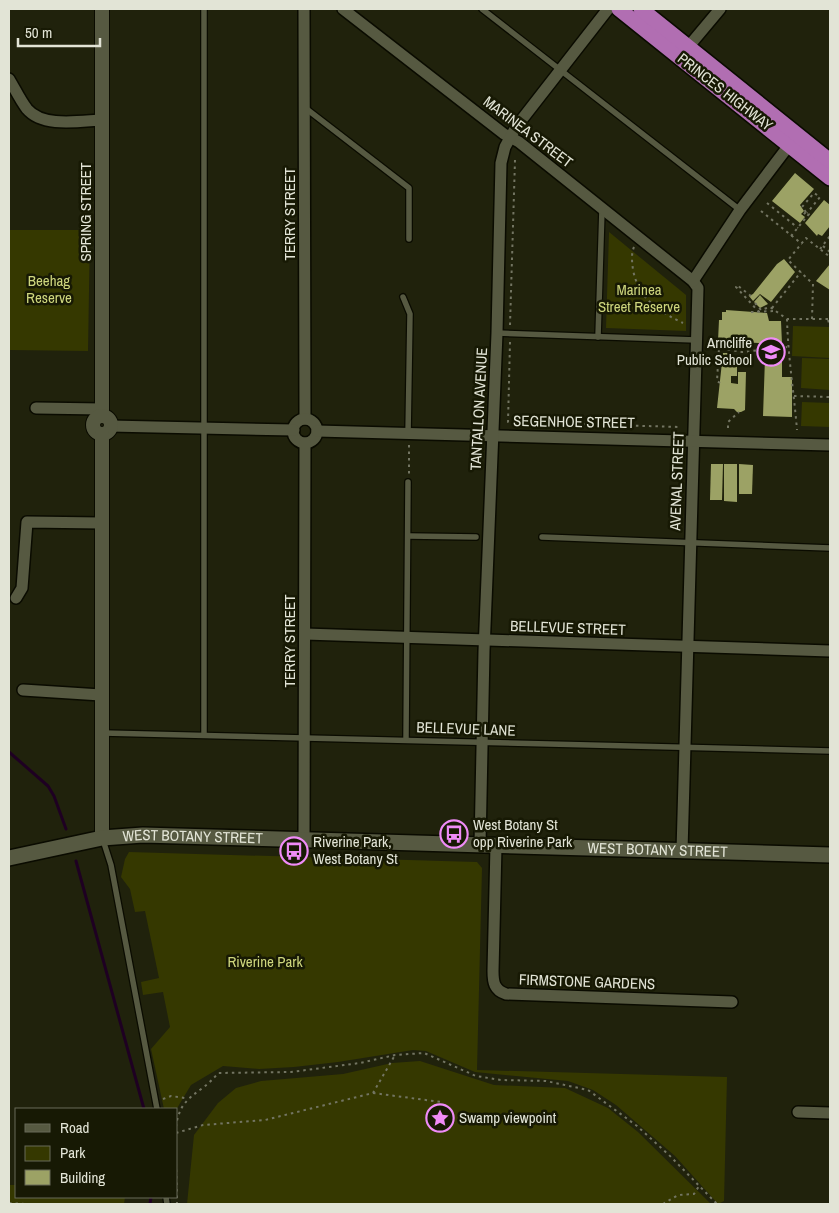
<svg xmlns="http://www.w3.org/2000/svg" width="839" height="1213" viewBox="0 0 839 1213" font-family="'Archivo Narrow',sans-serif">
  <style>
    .green { fill: #353800 }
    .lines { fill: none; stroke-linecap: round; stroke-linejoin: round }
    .stream { stroke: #1e0022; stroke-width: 3 }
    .building { fill: #9ca265 }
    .service-casing { stroke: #0a0b00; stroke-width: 8 }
    .minor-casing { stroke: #0a0b00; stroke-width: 14 }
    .tertiary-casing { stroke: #0a0b00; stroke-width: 16 }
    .secondary-casing { stroke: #0a0b00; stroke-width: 18 }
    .trunk-casing { stroke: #0a0b00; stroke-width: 18 }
    .path { stroke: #737562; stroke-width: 2; stroke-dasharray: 2.5 4; stroke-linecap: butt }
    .service { stroke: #565941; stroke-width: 5.5 }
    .minor { stroke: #565941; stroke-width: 11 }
    .tertiary { stroke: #565941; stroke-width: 14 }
    .secondary { stroke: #565941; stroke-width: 15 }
    .trunk { stroke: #b16eb2; stroke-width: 15 }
    .labels { text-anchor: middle; stroke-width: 5; stroke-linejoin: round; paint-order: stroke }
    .street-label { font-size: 15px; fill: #e2e4d6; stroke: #171904 }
    .park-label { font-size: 15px; fill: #ced67d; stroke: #171904 }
    .poi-label { font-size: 15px; fill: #e2e4d6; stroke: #171904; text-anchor: start }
  </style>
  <rect width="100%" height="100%" fill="#20220c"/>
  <g class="green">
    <path d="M9 230H90L88 351 9 350Z"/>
    <path d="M609 232 686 295V331L606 328Z"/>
    <path d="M793 326 830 327V358L792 356Z"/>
    <path d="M802 358 830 359V390L801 388Z"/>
    <path d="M802 402 830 403V427L801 426Z"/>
    <path d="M129 852 477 862 482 868 477 1070 727 1077 724 1201 718 1204 675 1156 616 1105 593 1090 568 1081 475 1072 426 1051 413 1050 338 1062 294 1067 259 1069 223 1066 191 1085 176 1110 164 1109 151 1049 170 1027 163 992 143 995 141 982 159 978 145 911 135 912 130 889 121 877 125 859Z"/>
    <path d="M420 1061 494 1085 565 1088 608 1108 638 1132 711 1204H187L194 1135 218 1103 236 1088 261 1081 343 1074 392 1063Z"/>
    <path d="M9 1185H16V1197H125L124 1204H9Z"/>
  </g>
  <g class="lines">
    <g class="stream">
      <path d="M9 752 48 786 54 796 66 829"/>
      <path d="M76 861 144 1109"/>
      <path d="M150 1204 151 1197"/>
    </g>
  </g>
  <g class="building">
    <path d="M795 173 814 189 800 205 804 211 801 214 805 217 800 223 772 201Z"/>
    <path d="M824 200 830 205V226L822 236 818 234 817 236 805 223Z"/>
    <path d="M784 259 795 272 771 302 760 294 753 301 749 296 753 294 777 264Z"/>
    <path d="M830 264V290L816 281Z"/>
    <path d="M760 295 768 304 760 308 754 302Z"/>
    <path d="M726 310 767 313 769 321H781L782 344 718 341 719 320H722V312H726Z"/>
    <path d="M723 353H732L731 364H737V376H731V383L738 384V372H746L745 410 741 412H737L734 409 717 408Z"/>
    <path d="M765 358 782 359V377H792V417L763 416Z"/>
    <path d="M711 464H723L722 500H710Z"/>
    <path d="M724 464H737V502L724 501Z"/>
    <path d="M739 464 753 465 752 494H739Z"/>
  </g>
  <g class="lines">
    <g class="service-casing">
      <g id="service">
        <path d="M204 9V735"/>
        <path d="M482 9 740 210"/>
        <path d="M304 107 409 188V239"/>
        <path d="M403 297 410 314 408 434"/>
        <path d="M497 333 696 340"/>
        <path d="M598 337 602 209"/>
        <path d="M409 536 476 537"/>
        <path d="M542 537 830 548"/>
        <path d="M103 733 830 751"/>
        <path d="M406 739 408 482"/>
        <path d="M103 840 111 865 157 1109"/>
        <path d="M166 1197 167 1204"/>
      </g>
    </g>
    <g class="minor-casing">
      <g id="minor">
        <path d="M304 9 305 419"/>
        <path d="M343 9 504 134 519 142 693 281 698 288 682 851"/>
        <path d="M689 46 720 9"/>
        <path d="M9 79C15 89 20 100 27 109 43 128 80 121 102 120"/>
        <path d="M693 281 740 210 790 144"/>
        <path d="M36 408 102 409"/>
        <circle cx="305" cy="431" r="12"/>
        <path d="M110 426 294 430"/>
        <path d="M317 431 830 445"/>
        <path d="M16 598 22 588 27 522 101 523"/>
        <path d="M305 634 830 651"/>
        <path d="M23 690 101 695"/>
        <path d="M304 840 305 443"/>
        <path d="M480 845 484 651 497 333 501 163 505 147 516 127 608 9"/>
        <path d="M496 846 493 971C493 982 494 990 506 994L732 1002"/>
        <path d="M798 1112 830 1113"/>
      </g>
    </g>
    <g class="tertiary-casing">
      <g id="tertiary">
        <path d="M102 9V416"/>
        <circle cx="102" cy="425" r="9"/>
        <path d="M102 434V838"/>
      </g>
    </g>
    <g class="secondary-casing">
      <g id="secondary">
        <path id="s1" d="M9 858 102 838 143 835 830 855"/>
      </g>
    </g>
    <g class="trunk-casing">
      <g id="trunk">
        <path d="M619 9 830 178"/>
        <path d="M641 9 830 161"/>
      </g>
    </g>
    <g class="path">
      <path d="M767 203 798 228"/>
      <path d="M761 211 802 244"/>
      <path d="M806 212 802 207 814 193 820 197 807 213"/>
      <path d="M791 236 809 214 806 212 803 215"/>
      <path d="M823 246 830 252"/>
      <path d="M634 247C631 254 632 262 633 270 639 299 658 311 683 323"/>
      <path d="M820 249 830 236"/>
      <path d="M751 296 737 285 736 287 759 312"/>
      <path d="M755 303 761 310 770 307 787 319H830"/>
      <path d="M772 308 801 272"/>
      <path d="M751 312 775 311"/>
      <path d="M787 319C788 357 794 393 797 430"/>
      <path d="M812 319 813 284 788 260 806 238 830 257"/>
      <path d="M828 320 830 326"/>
      <path d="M510 325 515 160"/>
      <path d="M510 342 508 422 680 427"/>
      <path d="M720 383 717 381 719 348 742 352 787 347"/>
      <path d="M794 396 830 397"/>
      <path d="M728 428V422L739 412"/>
      <path d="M409 445V475"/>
      <path d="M373 1093 441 1102 439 1120"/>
      <path d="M163 1099 171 1096 185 1098"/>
      <path d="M176 1127C180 1094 200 1096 218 1073L291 1072 360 1063 395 1055 424 1053 476 1076 501 1080 546 1081 588 1090 637 1126 669 1155 717 1204"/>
      <path d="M176 1133 203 1125 265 1120 373 1093 395 1055"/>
      <path d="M176 1163 177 1204"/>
      <path d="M9 1203 25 1204"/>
      <path d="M663 1204 678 1195 694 1194 699 1186"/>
    </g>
    <use href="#service" class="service"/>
    <use href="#minor" class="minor"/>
    <use href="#tertiary" class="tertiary"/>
    <use href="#secondary" class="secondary"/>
    <use href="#trunk" class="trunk"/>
  </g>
  <defs>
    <g id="school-ring" transform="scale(1.4375)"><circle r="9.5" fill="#171904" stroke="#ef8bf7" stroke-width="1.5"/><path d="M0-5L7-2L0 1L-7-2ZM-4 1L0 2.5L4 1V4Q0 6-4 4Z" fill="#ef8bf7"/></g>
    <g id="bus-ring" transform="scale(1.4375)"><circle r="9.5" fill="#171904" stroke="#ef8bf7" stroke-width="1.5"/><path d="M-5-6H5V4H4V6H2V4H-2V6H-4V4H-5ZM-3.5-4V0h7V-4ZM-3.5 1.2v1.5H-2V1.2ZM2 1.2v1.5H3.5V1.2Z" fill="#ef8bf7"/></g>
    <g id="sight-ring" transform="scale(1.4375)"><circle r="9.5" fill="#171904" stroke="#ef8bf7" stroke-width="1.5"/><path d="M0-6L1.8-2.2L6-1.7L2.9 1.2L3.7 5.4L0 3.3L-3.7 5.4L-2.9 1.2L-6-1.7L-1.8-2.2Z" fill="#ef8bf7"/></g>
  </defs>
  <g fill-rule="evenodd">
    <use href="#school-ring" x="771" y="352"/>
    <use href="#bus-ring" x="454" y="834"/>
    <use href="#bus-ring" x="294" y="851"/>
    <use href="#sight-ring" x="440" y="1118"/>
  </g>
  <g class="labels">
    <g class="street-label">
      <text transform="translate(725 92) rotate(38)" y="5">PRINCES HIGHWAY</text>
      <text transform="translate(528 132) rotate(37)" y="5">MARINEA STREET</text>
      <text transform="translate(86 212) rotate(-90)" y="5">SPRING STREET</text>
      <text transform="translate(290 214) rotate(-90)" y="5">TERRY STREET</text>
      <text transform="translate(479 409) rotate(-87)" y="5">TANTALLON AVENUE</text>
      <text transform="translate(574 422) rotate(1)" y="5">SEGENHOE STREET</text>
      <text transform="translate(677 481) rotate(-88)" y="5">AVENAL STREET</text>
      <text transform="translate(568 628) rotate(2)" y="5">BELLEVUE STREET</text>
      <text transform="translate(290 641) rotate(-90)" y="5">TERRY STREET</text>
      <text transform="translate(466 729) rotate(2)" y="5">BELLEVUE LANE</text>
      <text dy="5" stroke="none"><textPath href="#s1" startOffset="186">WEST BOTANY STREET</textPath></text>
      <text dy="5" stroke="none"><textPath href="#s1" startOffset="651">WEST BOTANY STREET</textPath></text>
      <text transform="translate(587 982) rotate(2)" y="5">FIRMSTONE GARDENS</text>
    </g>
    <g class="park-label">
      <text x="49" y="286">Beehag<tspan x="49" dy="17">Reserve</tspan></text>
      <text x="639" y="295">Marinea<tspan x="639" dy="17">Street Reserve</tspan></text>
      <text x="265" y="967">Riverine Park</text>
    </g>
    <g class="poi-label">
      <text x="752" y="348" text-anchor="end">Arncliffe<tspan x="752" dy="17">Public School</tspan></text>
      <text x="473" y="830">West Botany St<tspan x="473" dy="17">opp Riverine Park</tspan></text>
      <text x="313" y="847">Riverine Park,<tspan x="313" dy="17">West Botany St</tspan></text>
      <text x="459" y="1123">Swamp viewpoint</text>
    </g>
  </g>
  <rect width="839" height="1213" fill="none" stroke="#e2e4d6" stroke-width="20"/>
  <rect x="15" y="1108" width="162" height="90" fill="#171904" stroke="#686a58"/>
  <rect x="25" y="1124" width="25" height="8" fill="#565941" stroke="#686a58"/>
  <text x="60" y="1133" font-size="15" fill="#e2e4d6">Road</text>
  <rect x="25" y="1146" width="25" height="15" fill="#353800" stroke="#686a58"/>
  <text x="60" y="1158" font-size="15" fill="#e2e4d6">Park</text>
  <rect x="25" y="1170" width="25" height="15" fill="#9ca265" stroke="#686a58"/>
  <text x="60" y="1183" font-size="15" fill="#e2e4d6">Building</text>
  <path d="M18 38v8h82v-8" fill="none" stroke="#e2e4d6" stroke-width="2.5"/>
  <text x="25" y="38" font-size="15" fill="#e2e4d6" stroke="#171904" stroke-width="4" paint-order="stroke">50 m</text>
</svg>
